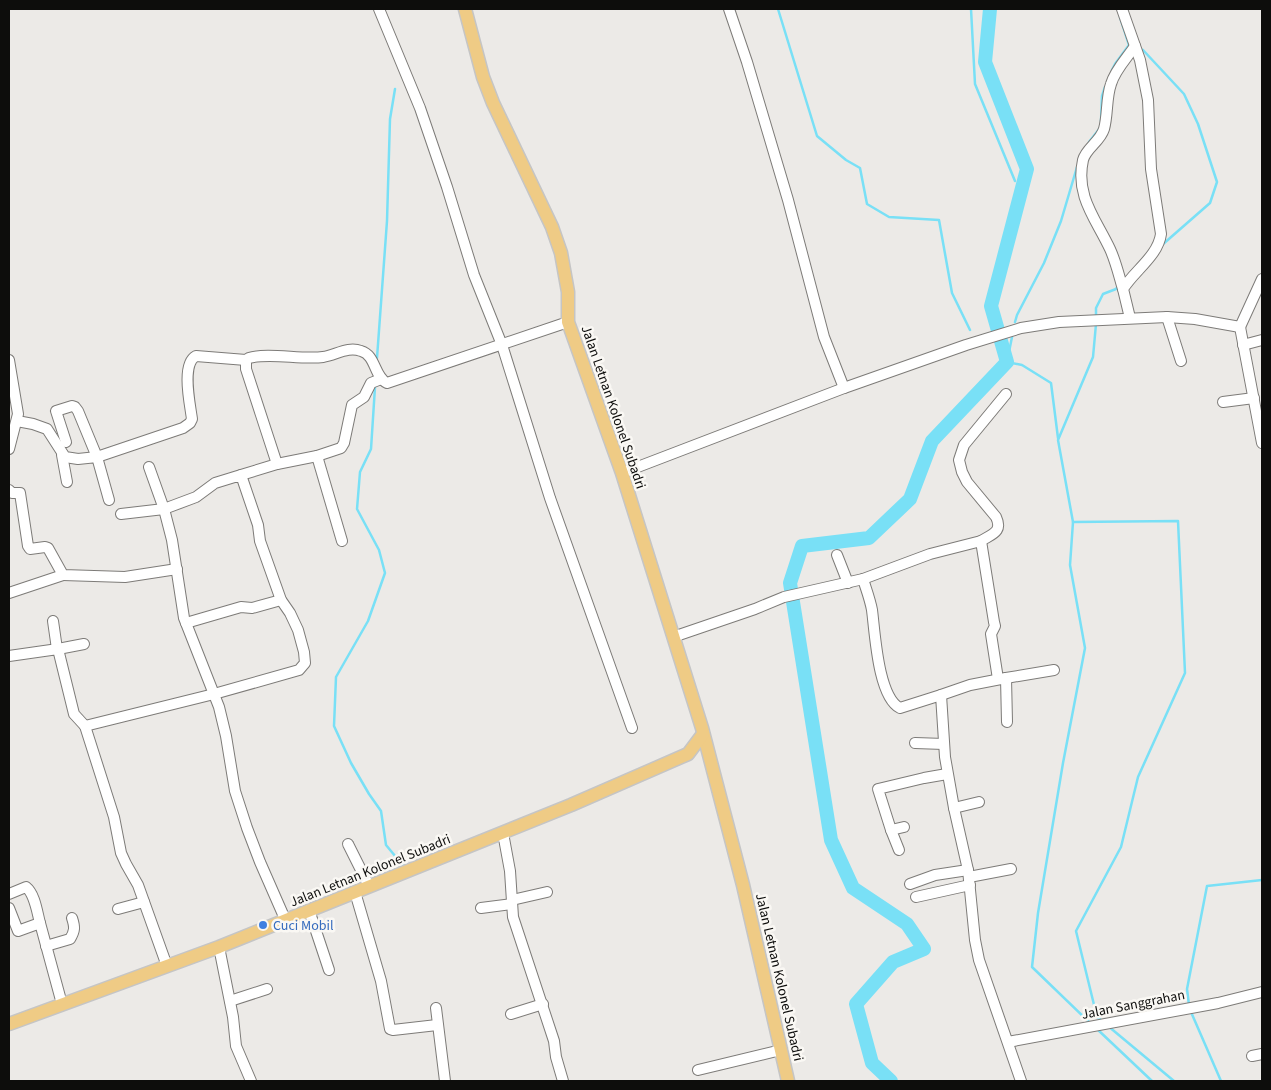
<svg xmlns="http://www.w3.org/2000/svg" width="1271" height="1090" viewBox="0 0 1271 1090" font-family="'Source Sans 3',sans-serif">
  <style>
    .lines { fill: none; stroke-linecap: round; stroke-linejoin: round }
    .stream { stroke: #79e0f6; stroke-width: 2.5 }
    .river { stroke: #79e0f6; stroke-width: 14 }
    .minor-casing { stroke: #7d7b78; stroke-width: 12 }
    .major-casing { stroke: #c5c5c5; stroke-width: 15 }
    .minor { stroke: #fff; stroke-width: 10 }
    .major { stroke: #efcb85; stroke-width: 12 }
    .shop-dot { fill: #3f7fe0; stroke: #faf8f4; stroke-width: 2 }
    .labels { text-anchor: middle; stroke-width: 5; stroke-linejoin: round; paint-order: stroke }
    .street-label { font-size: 14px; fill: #0d0d0c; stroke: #faf8f4 }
    .shop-label { font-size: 14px; fill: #366cbe; stroke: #faf8f4; text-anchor: start }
  </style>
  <rect width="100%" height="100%" fill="#eceae7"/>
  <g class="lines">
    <g class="stream">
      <path d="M778 9 817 136 846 160 860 168 867 204 889 217 939 220 952 293 970 330"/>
      <path d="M971 9 975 84 1015 181"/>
      <path d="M1139 49 1143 50 1184 94 1198 124 1217 182 1210 203 1162 245"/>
      <path d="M1112 70 1115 64 1129 45 1120 17"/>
      <path d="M1101 121 1102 96 1105 87"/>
      <path d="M1089 142 1100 128"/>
      <path d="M1096 316V308L1103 294 1116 289 1118 286"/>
      <path d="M1015 322 1017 315 1044 263 1061 221 1077 167"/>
      <path d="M1096 324 1093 357 1058 440 1073 522 1178 521 1185 673 1138 777 1121 847 1076 931 1097 1017 1102 1021"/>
      <path d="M1012 337 1007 362 1022 365 1051 383 1058 438"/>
      <path d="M377 358 387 221 390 119 395 89"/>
      <path d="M375 387 371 449 360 472 357 509 379 550 385 573 368 621 336 677 334 726 351 763 369 794 381 811 386 845 405 868"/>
      <path d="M1073 522 1070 565 1085 648 1063 763 1038 913 1032 967 1089 1022"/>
      <path d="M1189 1005 1187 989 1207 886 1262 880"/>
      <path d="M1191 1012 1221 1081"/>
      <path d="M1108 1026 1174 1081"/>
      <path d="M1097 1029 1152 1081"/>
    </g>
    <path class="river" d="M891 1081 872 1063 856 1004 893 962 924 949 907 924 853 888 831 840 790 583 802 546 869 538 910 499 932 441 1007 362 991 306 1027 169 985 62 990 9"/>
    <g class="minor-casing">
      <g id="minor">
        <path d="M379 9 420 108 447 187 474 275 502 345 550 498 632 728"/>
        <path d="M729 9 747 62 788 200 824 337 844 388"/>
        <path d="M1122 9 1140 60 1148 100 1151 169 1161 234C1158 256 1134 271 1123 289L1130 318"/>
        <path d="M1123 289C1119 276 1116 262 1110 249 1096 219 1075 196 1083 160 1086 148 1100 142 1104 129 1108 115 1106 98 1111 84 1115 70 1127 58 1135 46"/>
        <path d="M1167 317 1181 361"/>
        <path d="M1240 327 1262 443"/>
        <path d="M1240 327 1262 279"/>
        <path d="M1243 345 1262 340"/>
        <path d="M9 360 18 414 9 449"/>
        <path d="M1223 402 1254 398"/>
        <path d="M17 421 33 424 47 429 65 457 78 459 97 457 109 500"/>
        <path d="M66 442 56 411 72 406 75 407 78 411 97 457 183 428 190 423 192 419C190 404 181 364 196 356L246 360"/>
        <path d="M62 455 67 482"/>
        <path d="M317 456 342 541"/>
        <path d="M277 464 317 456 341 448 344 443 352 405 364 397 371 383 381 379"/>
        <path d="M149 467 164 509 172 540 184 618 219 707 226 736 235 791 247 828 260 862 285 919"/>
        <path d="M622 473 844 388 966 345 1021 328 1059 322 1167 317 1195 319 1240 327"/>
        <path d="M241 475 277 464 246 369V360L249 358C268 352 302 360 323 357 336 355 348 346 361 351 376 355 374 377 387 383L568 322"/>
        <path d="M9 490 12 493H20L28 546 30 549 45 547 48 548 63 575 125 577 177 569"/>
        <path d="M121 514 164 509 196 497 215 483 241 475 258 525 260 541 281 600 290 613 298 630 304 652 305 663 299 670 214 694 85 726 114 817 121 853 126 864 138 885 167 966"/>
        <path d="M981 541C992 534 1003 532 996 517L967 482 962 472 959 460 964 445 1006 394"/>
        <path d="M837 555 848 583"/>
        <path d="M863 579C866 589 870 599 872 610 875 633 878 697 900 708L941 695 945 757 954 808 968 870 975 940 979 960 1021 1081"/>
        <path d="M9 593 63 575"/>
        <path d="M53 621 57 649"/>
        <path d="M186 623 241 607 252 608 281 600"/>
        <path d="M673 637 755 609 784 597 863 579 930 554 981 541 994 622 995 626 991 634 998 679"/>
        <path d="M58 649 84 644"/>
        <path d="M9 656 58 649 74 714 85 726"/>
        <path d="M1006 678 1054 670"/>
        <path d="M941 695 970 685 1006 678 1007 722"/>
        <path d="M915 743 944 744"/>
        <path d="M954 808 979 802"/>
        <path d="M904 827 891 830 878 789 924 778 947 774"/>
        <path d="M891 830 899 850"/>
        <path d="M503 833 510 871 513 917 554 1041 556 1057 563 1081"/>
        <path d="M348 844 369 886"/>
        <path d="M969 877 1011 869"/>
        <path d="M910 884 935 875 968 870"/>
        <path d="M355 892 381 981 390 1029 393 1030 437 1025"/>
        <path d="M9 894 26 887C35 894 37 912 40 923"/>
        <path d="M916 897 970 885"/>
        <path d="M512 900 547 892"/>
        <path d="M9 908 18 931 40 923 62 1004"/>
        <path d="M481 908 512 904"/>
        <path d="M118 909 144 902"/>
        <path d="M309 910 329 970"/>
        <path d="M46 946 70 939C75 931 75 927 72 918"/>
        <path d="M219 947 233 1017 236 1046 251 1081"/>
        <path d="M230 1001 267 989"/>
        <path d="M436 1008 445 1081"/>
        <path d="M511 1014 543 1004"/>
        <path d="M1008 1042 1218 1003 1262 992"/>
        <path d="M1252 1056 1262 1054"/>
        <path d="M698 1070 781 1050"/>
      </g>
    </g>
    <g class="major-casing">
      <g id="major">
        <path d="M465 9 483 77 493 103 552 227 561 253 568 292V322L622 473 702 728 743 885 788 1081"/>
        <path d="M9 1024 219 947 571 805 688 754 703 734"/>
      </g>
    </g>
    <use href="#minor" class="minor"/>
    <use href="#major" class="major"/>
  </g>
  <circle class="shop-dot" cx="263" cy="925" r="5"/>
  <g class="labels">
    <g class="street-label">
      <text transform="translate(614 407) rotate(71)" y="5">Jalan Letnan Kolonel Subadri</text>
      <text transform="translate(370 870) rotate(-22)" y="5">Jalan Letnan Kolonel Subadri</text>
      <text transform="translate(780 977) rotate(77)" y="5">Jalan Letnan Kolonel Subadri</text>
      <text transform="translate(1133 1004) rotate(-11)" y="5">Jalan Sanggrahan</text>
    </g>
    <g class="shop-label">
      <text x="273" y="930">Cuci Mobil</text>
    </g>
  </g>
  <rect width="1271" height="1090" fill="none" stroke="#0d0d0c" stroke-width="20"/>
</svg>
